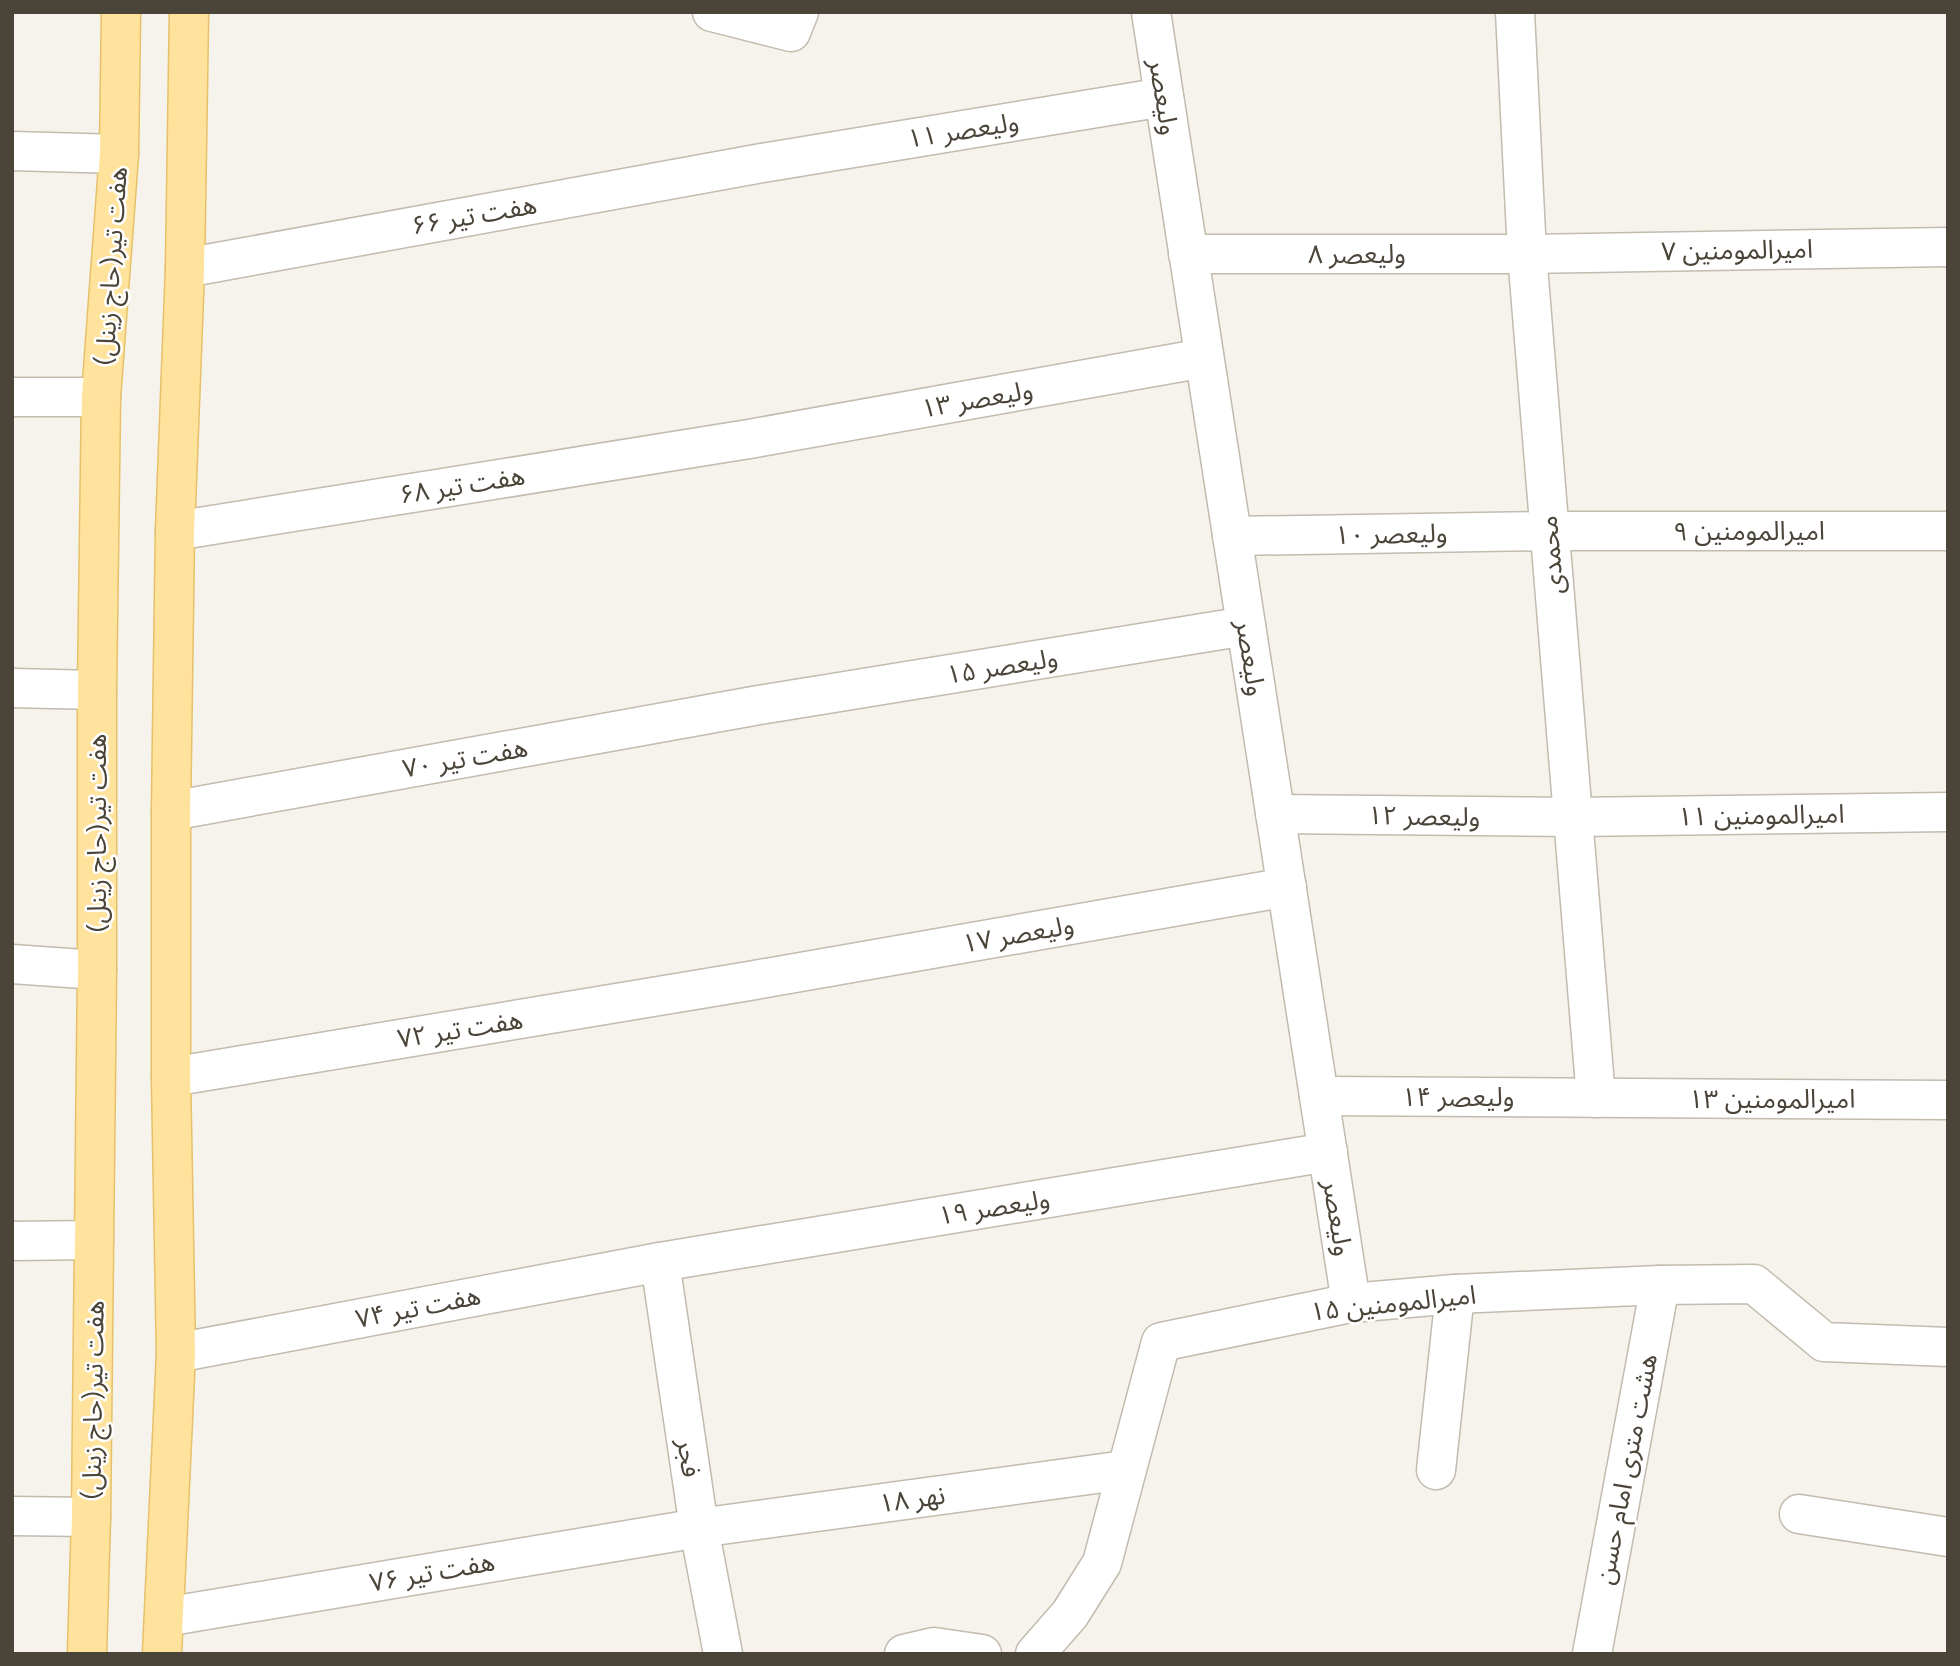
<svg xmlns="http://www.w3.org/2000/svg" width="1960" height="1666" viewBox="0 0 1960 1666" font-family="Figtree,'Noto Sans Arabic',sans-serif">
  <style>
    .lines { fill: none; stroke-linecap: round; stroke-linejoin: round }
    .minor-casing { stroke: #c2bbae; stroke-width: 41 }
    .major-casing { stroke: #e6c16a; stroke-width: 41 }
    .minor { stroke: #fff; stroke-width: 38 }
    .major { stroke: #ffe39c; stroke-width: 38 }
    .labels { text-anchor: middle; stroke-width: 5; stroke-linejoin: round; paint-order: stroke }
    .street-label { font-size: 26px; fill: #4b4439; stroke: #fff }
  </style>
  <rect width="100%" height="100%" fill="#f6f3ec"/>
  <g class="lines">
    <g class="minor-casing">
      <g id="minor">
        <path d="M712 12 791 32 799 12"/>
        <path d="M1151 12 1351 1303"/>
        <path d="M1515 12 1527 254 1596 1098"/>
        <path d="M12 151 119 154"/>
        <path d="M1188 254H1527L1948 247"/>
        <path d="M185 268 762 163 1164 97"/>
        <path d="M12 397H101"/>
        <path d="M175 531 749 439 1204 358"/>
        <path d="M1232 536 1549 531H1948"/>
        <path d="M12 688 97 690"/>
        <path d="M171 811 759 705 1246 626"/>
        <path d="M1275 814 1573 817 1948 812"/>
        <path d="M12 964 97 970"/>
        <path d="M171 1077 749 981 1287 887"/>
        <path d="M1319 1096 1948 1100"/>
        <path d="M12 1241 94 1240"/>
        <path d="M660 1262 699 1528 723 1654"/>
        <path d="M176 1353 660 1262 1328 1152"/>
        <path d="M1436 1470 1455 1294"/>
        <path d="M1799 1514 1948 1537"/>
        <path d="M12 1516 91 1517"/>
        <path d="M165 1617 699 1528 1125 1470"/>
        <path d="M904 1654 934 1647 982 1654"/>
        <path d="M1035 1654 1070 1614 1102 1563 1161 1342 1351 1303 1455 1294 1660 1285 1754 1284 1824 1342 1948 1347"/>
        <path d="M1592 1654 1660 1285"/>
      </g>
    </g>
    <g class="major-casing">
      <g id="major">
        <path d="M87 1654 91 1517 97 970V690L101 397 119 154 121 12"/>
        <path d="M162 1654 176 1353 171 1077V811L175 531 185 268 189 12"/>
      </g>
    </g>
    <use href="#minor" class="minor"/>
    <use href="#major" class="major"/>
  </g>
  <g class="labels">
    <g class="street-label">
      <text transform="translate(1164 97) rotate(81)" y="9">ولیعصر</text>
      <text transform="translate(963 130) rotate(-9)" y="9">ولیعصر ۱۱</text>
      <text transform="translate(474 215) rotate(-10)" y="9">هفت تیر ۶۶</text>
      <text transform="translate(1737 250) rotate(-1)" y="9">امیرالمومنین ۷</text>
      <text x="1357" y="263">ولیعصر ۸</text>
      <text transform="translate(111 266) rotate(-86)" y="9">هفت تیر(حاج زینل)</text>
      <text transform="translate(977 399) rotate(-10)" y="9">ولیعصر ۱۳</text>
      <text transform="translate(462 485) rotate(-9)" y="9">هفت تیر ۶۸</text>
      <text x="1749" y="540">امیرالمومنین ۹</text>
      <text transform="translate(1391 534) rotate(-1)" y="9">ولیعصر ۱۰</text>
      <text transform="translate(1551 555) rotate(-95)" y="9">محمدی</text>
      <text transform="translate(1251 658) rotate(81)" y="9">ولیعصر</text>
      <text transform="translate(1002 666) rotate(-9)" y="9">ولیعصر ۱۵</text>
      <text transform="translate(465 758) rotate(-10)" y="9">هفت تیر ۷۰</text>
      <text transform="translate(1761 815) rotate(-1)" y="9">امیرالمومنین ۱۱</text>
      <text transform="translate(1424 816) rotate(1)" y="9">ولیعصر ۱۲</text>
      <text transform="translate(97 833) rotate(-90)" y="9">هفت تیر(حاج زینل)</text>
      <text transform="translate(1018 934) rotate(-10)" y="9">ولیعصر ۱۷</text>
      <text transform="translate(460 1029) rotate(-9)" y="9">هفت تیر ۷۲</text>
      <text x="1458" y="1106">ولیعصر ۱۴</text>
      <text x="1772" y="1108">امیرالمومنین ۱۳</text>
      <text transform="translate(994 1207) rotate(-9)" y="9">ولیعصر ۱۹</text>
      <text transform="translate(1338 1218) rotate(81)" y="9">ولیعصر</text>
      <text transform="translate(1393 1303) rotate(-6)" y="9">امیرالمومنین ۱۵</text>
      <text transform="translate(418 1307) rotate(-11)" y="9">هفت تیر ۷۴</text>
      <text transform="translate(93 1400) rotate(-89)" y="9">هفت تیر(حاج زینل)</text>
      <text transform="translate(689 1458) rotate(82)" y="9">فجر</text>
      <text transform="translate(1626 1469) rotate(-79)" y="9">هشت متری امام حسن</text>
      <text transform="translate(912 1499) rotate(-8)" y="9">نهر ۱۸</text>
      <text transform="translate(432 1572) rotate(-10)" y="9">هفت تیر ۷۶</text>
    </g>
  </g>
  <rect width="1960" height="1666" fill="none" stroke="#4b4439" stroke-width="28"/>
</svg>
